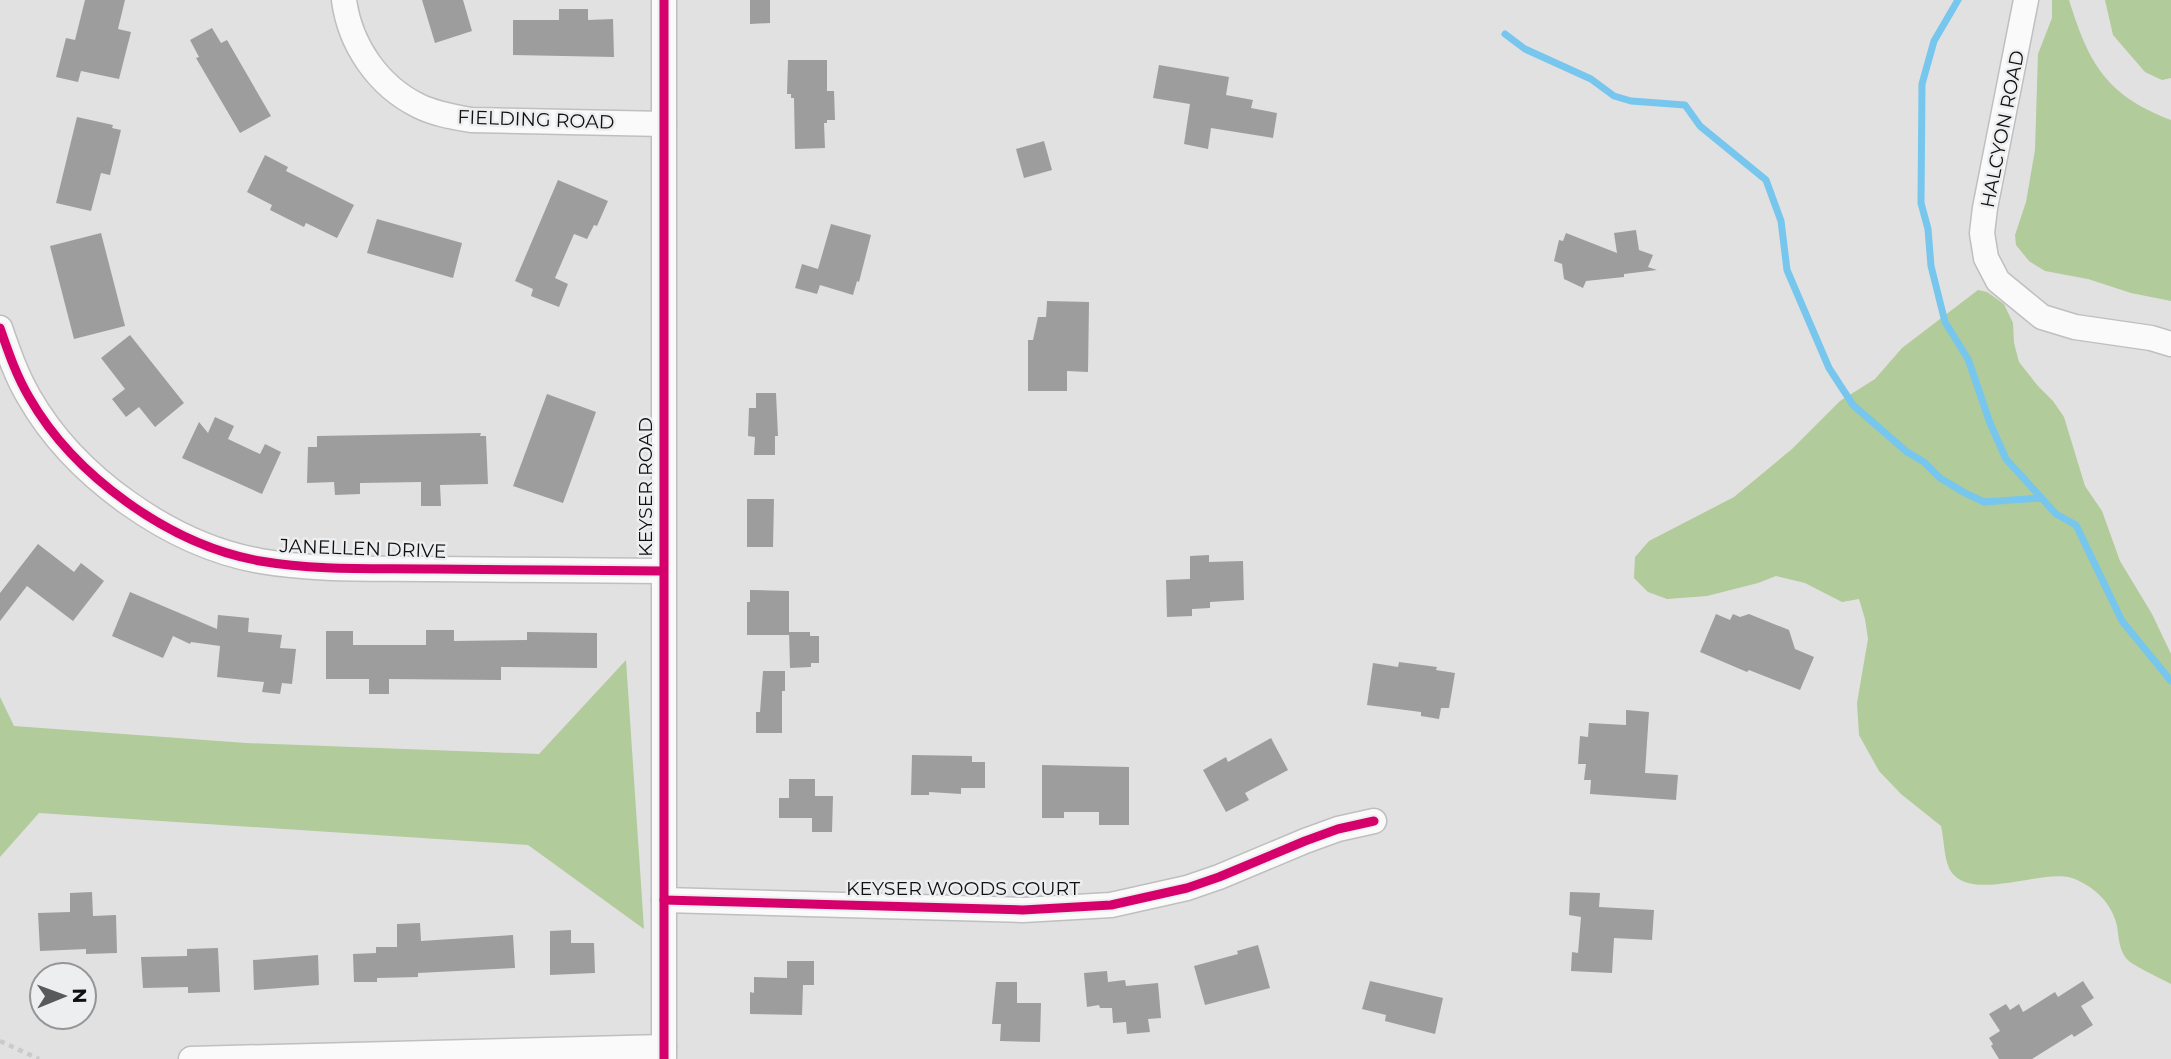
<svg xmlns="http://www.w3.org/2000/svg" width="2171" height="1059" viewBox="0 0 2171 1059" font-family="Montserrat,sans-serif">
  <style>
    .forest { fill: #b1cb9a }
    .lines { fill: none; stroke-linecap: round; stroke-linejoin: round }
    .stream { stroke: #77c6ee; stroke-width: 7 }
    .building { fill: #9d9d9d }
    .minor-casing { stroke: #bfbfbf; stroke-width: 27 }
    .path { stroke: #c9caca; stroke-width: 4.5; stroke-dasharray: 5 5; stroke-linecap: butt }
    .minor { stroke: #fafafa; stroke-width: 24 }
    .cycleway-casing { stroke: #edeef0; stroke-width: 13 }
    .cycleway { stroke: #d6006c; stroke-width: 9 }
    .labels { text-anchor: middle; stroke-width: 5; stroke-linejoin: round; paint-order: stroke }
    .street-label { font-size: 19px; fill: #101011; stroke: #edeef0 }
  </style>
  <rect width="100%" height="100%" fill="#e1e1e1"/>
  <g class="forest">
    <path d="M2052 0H2069C2089 64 2106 95 2171 120V301L2131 293 2088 279 2045 271 2029 261 2016 245 2015 235 2026 202 2035 150 2038 54 2052 18Z"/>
    <path d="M2105 0H2171V78L2162 80 2145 72 2113 35Z"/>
    <path d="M1978 290 1987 292 2004 304 2013 323 2014 343 2019 362 2038 386 2053 401 2064 417 2085 486 2102 511 2120 561 2152 614 2171 654V984C2160 978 2136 967 2129 961 2119 953 2119 938 2117 926 2112 903 2094 886 2072 878 2043 868 1967 905 1949 868 1944 857 1944 839 1941 826L1901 794 1879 771 1859 735 1857 703 1868 639 1865 619 1859 599 1842 602 1805 583 1776 576 1758 583 1707 596 1667 599 1648 592 1634 578 1635 557 1649 541 1734 497 1792 449 1840 401 1875 379 1902 348Z"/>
    <path d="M626 660 644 929 528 845 39 813 0 857V697L14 726 246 743 539 754Z"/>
  </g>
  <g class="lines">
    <g class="stream">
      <path d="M1958 0 1934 41 1922 84 1921 203 1928 229 1931 266 1945 322 1968 359 1990 423 2006 459 2056 514 2076 525 2122 621 2171 681"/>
      <path d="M1505 34 1525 49 1591 79 1614 96 1631 101 1685 105 1700 126 1766 180 1781 221 1787 270 1829 368 1853 405 1907 452 1924 462 1940 478 1965 493 1984 502 2041 498"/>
    </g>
  </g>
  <g class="building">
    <path d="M85 0H125L118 29 131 32 119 79 81 71 78 82 56 77 66 38 75 40Z"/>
    <path d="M422 0H463L472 31 435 43Z"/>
    <path d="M750 0H770V23L750 24Z"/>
    <path d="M559 9H588V20L613 19 614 57 513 55V20H559Z"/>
    <path d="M212 28 221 43 227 40 271 116 240 133 196 58 199 57 190 40Z"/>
    <path d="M788 60H827V91H834L835 120H827V123H824L825 148 795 149 794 98H791V94H787Z"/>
    <path d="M1159 65 1229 77 1226 95 1253 100 1251 108 1277 113 1273 138 1211 128 1208 149 1184 144 1190 104 1153 98Z"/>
    <path d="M77 117 113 125 112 128 121 130 110 175 101 173 91 211 56 203Z"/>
    <path d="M1044 141 1052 170 1024 178 1016 149Z"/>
    <path d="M265 155 288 167 286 171 354 205 337 238 306 223 304 227 270 210 272 205 247 192Z"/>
    <path d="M558 180 608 201 597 226 594 225 587 239 574 234 555 278 568 284 559 307 531 296 533 289 515 281Z"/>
    <path d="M377 219 462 243 453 278 367 253Z"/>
    <path d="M831 224 871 235 859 282 857 281 853 295 820 285 817 294 795 288 802 264 818 269Z"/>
    <path d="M1636 230 1639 250 1653 255 1648 267 1657 270 1624 274V277L1586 281 1583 288 1564 279 1562 264 1554 261 1559 240 1563 241 1566 233 1617 253 1614 233Z"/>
    <path d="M101 233 125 326 74 339 50 246Z"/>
    <path d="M1047 301 1089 302 1088 372 1067 371V391H1028V340H1033L1038 317H1046Z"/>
    <path d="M130 335 184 403 155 427 139 407 126 417 112 399 125 389 101 358Z"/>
    <path d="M756 393H776L778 436H775V455H754L755 437 748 436 749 408H756Z"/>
    <path d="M547 394 596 412 563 503 513 486Z"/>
    <path d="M215 417 234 426 228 439 260 454 265 444 281 452 262 494 182 458 199 422 208 433Z"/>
    <path d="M481 433 480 436H486L488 484 440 485 441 506H421V482L360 483V494L335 495 334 482 307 483 308 447H317V436Z"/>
    <path d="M747 499H774L773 547H747Z"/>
    <path d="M38 544 74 572 81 563 104 581 73 621 27 586 0 621V593Z"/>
    <path d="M1209 555V562L1243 561 1244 600 1210 602V608L1192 609V616L1167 617 1166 580 1190 579V556Z"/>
    <path d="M750 590 789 591V635H747V602H750Z"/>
    <path d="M130 592 217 629 218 615 249 618 248 632 282 635 280 648 296 649 292 684 282 683 280 694 262 692 264 682 217 677 220 646 191 642 190 644 173 636 163 658 112 636Z"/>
    <path d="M1716 614 1730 620 1733 614 1740 617 1749 614 1789 630 1795 649 1814 657 1800 690 1749 670 1747 672 1700 652Z"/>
    <path d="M426 630H454V641L527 640V632L597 633V668L501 667V680L389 679V694H369V679H326V631H353V645H426Z"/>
    <path d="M789 632H810V636H819V663H811V667L790 668Z"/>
    <path d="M1399 662 1437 667 1436 670 1455 673 1449 708H1441L1439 719 1421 716V712L1367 705 1373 663 1398 667Z"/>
    <path d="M763 671H785V691H782V733H756V712H760Z"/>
    <path d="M1626 710 1649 712 1645 773 1678 775 1676 800 1590 794 1591 780H1584L1586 764H1578L1580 736 1588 737 1589 723 1626 725Z"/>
    <path d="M1271 738 1288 770 1245 793 1249 800 1226 812 1203 770 1226 757 1228 762Z"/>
    <path d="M912 755 972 756V762H985V788H961V794L929 792V795H911Z"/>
    <path d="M1042 765 1129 767V825H1099V812H1064V818H1042Z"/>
    <path d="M789 779H815V796H833L832 832H812V818H779V798H789Z"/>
    <path d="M92 892 93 916 116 915 117 953 86 954V949L40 951 38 913 70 912V893Z"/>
    <path d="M1570 892 1600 893 1599 907 1654 910 1652 940 1614 938 1612 973 1571 971 1572 952 1578 953 1581 917 1569 915Z"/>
    <path d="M420 923 421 941 513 935 515 968 418 973V977L377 978V982H354L353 954 376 953V947H397V924Z"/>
    <path d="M571 930V943H594L595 973 550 975V931Z"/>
    <path d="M1258 945 1270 988 1205 1005 1194 966 1238 954 1237 951Z"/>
    <path d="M218 948 220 992 188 993V987L143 988 141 957 187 956V949Z"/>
    <path d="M318 955 319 985 254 990 253 960Z"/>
    <path d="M787 961H814V985H803L802 1015 750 1014V992L754 993V977L787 978Z"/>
    <path d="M1107 971 1108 982 1125 980 1126 986 1158 983 1161 1018 1148 1019 1150 1032 1127 1034 1126 1022 1113 1023 1112 1008H1100L1099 1005 1087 1007 1084 973Z"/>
    <path d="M1370 981 1443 998 1435 1034 1385 1021 1386 1015 1362 1009Z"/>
    <path d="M2083 981 2094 998 2081 1006 2093 1025 2074 1037 2072 1034 2032 1059H1999L1991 1046 1993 1044 1989 1038 2000 1031 1989 1014 2006 1004 2010 1010 2019 1004 2023 1012 2055 992 2058 997Z"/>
    <path d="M996 982H1017V1003H1041L1040 1042 1000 1041 1001 1024H992Z"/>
  </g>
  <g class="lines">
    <g class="minor-casing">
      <g id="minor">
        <path d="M344 0C350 45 378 86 419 106 435 114 454 117 471 120L664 124"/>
        <path d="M2026 0 1985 208 1982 233 1986 258 1998 281 2042 317 2075 327 2151 338 2171 344"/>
        <path d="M0 328C8 351 16 375 29 397 74 476 170 545 260 561 318 571 376 568 435 569 511 570 587 570 663 571"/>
        <path d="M664 900 1023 910 1111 905 1187 888 1219 877 1305 841 1338 829 1374 821"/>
        <path d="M191 1059 664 1047"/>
        <path d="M664 1059V0"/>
      </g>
    </g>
    <path class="path" d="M0 1041 39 1059"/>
    <use href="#minor" class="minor"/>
    <g class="cycleway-casing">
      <g id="cycleway">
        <path d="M0 328C8 351 16 375 29 397 74 476 170 545 260 561 318 571 376 568 435 569 511 570 587 570 663 571"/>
        <path d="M664 900 1023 910 1111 905 1187 888 1219 877 1305 841 1338 829 1374 821"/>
        <path d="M664 1059V0"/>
      </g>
    </g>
    <use href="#cycleway" class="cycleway"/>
  </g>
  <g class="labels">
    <g class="street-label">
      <text transform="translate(536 119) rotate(2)" y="7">FIELDING ROAD</text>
      <text transform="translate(2002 129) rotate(-79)" y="7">HALCYON ROAD</text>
      <text transform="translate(645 487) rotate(-90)" y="7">KEYSER ROAD</text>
      <text transform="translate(363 548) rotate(2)" y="7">JANELLEN DRIVE</text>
      <text x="963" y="895">KEYSER WOODS COURT</text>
    </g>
  </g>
  <g transform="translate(63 996) rotate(89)"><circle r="33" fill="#edeef0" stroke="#959597" stroke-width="2"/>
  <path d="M0-5L12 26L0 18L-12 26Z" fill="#59595a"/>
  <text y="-10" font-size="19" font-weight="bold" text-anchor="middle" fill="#101011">N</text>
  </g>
</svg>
